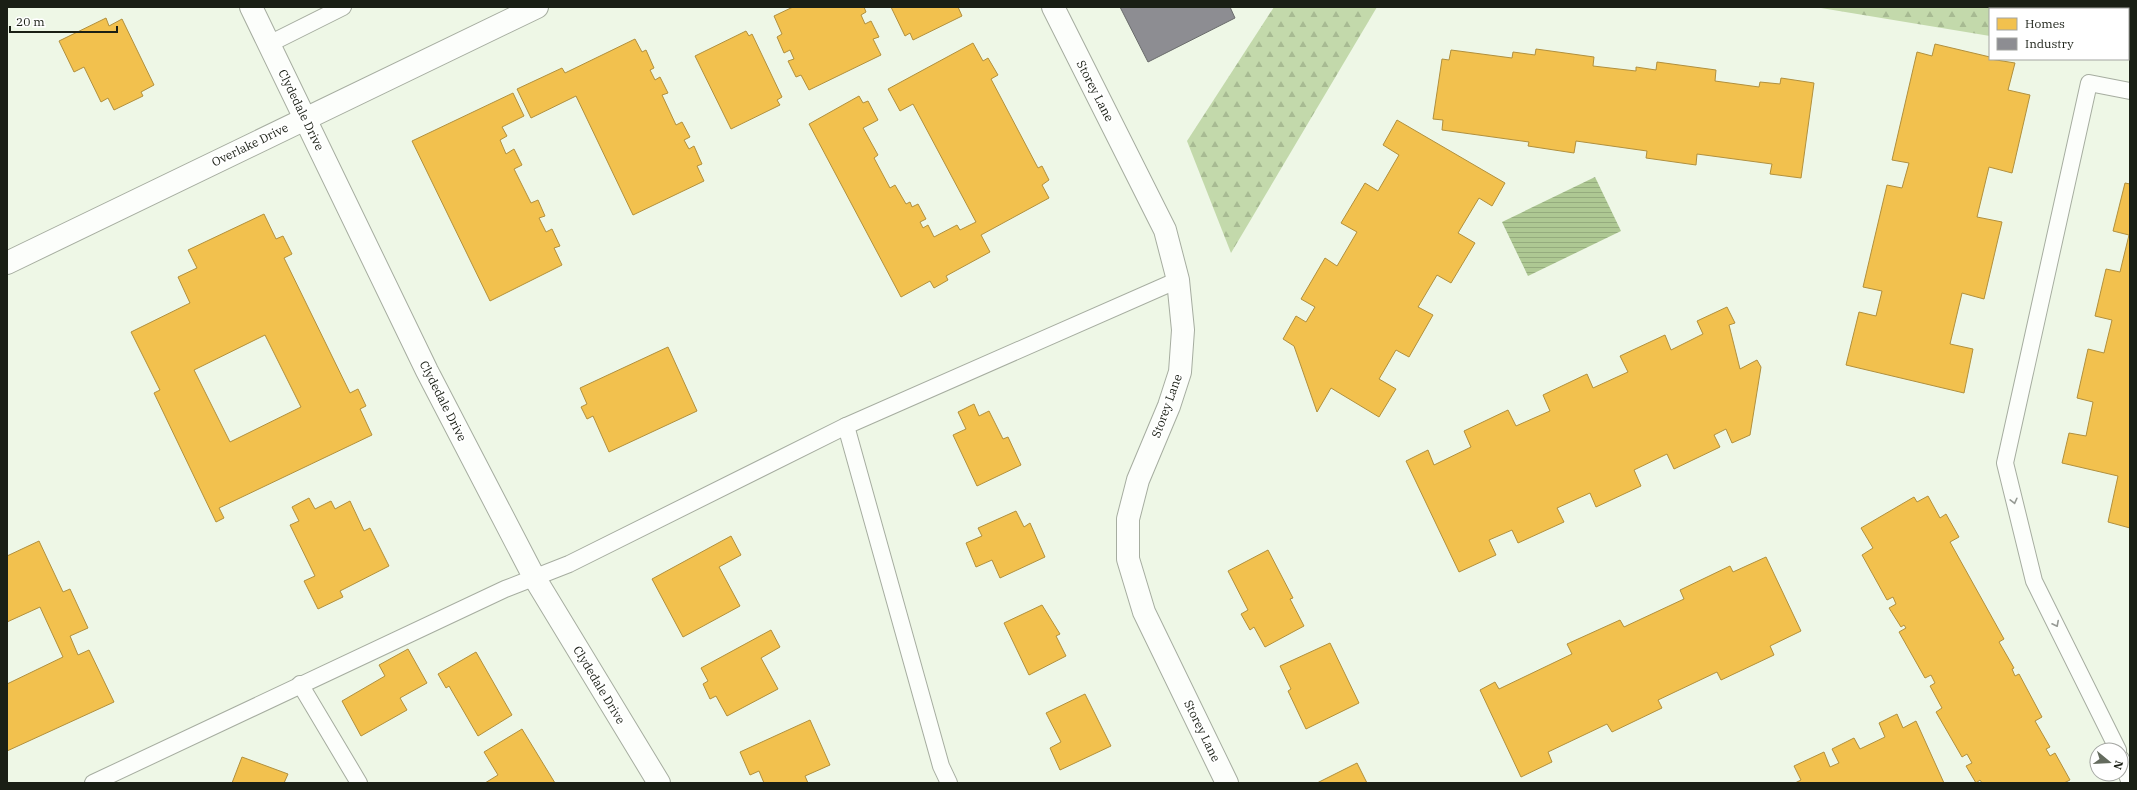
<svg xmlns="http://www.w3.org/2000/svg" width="2137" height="790" viewBox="0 0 2137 790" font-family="'IBM Plex Serif',serif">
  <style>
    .forest { fill: url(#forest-firs) }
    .water { fill: url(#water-rules) }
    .homes { fill: #f2c14e; stroke: #b1903d; fill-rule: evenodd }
    .industry { fill: #8d8d92; stroke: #6a6c6c }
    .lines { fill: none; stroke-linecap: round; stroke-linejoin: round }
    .service-casing { stroke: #a6ada0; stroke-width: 18 }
    .minor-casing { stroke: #a6ada0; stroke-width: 24 }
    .service { stroke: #fcfefb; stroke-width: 16 }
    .minor { stroke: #fcfefb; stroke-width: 22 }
    .oneway { stroke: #969a94 }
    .labels { text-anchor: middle; stroke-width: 4; stroke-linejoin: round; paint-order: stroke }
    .street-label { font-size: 12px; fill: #1a1f15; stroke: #fff }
  </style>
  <defs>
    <pattern id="forest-firs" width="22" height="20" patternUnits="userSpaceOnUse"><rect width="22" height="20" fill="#c3d9ab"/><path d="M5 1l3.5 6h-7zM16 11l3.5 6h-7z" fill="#a7ba92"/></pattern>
    <pattern id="water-rules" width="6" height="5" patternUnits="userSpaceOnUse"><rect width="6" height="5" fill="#aec893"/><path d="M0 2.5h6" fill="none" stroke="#95ab7e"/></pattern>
  </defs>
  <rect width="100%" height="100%" fill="#eef7e6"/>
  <g class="forest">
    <path d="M1274 7H1377L1231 253 1187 141Z"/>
    <path d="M1815 7H2130V59L2128 58V9H1990V36Z"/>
  </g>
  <path class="water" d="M1595 177 1621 231 1528 276 1502 222Z"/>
  <g class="homes">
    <path d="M793 7H864L866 12 861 15 865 24 871 21 879 37 873 39 881 55 809 90 801 75 796 77 788 61 794 59 790 50 784 53 777 37 782 34 774 16Z"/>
    <path d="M891 7H958L962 16 913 40 910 33 905 36Z"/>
    <path d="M106 18 109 26 122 19 154 85 141 92 143 96 114 110 108 98 101 102 84 67 74 72 59 41Z"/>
    <path d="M746 31 749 36 752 34 782 97 777 100 780 105 731 129 695 56Z"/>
    <path d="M635 39 642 52 646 50 654 68 650 70 655 80 660 77 668 93 662 95 676 125 682 122 690 137 684 140 689 149 694 146 702 164 697 166 704 181 633 215 576 96 531 118 517 89 562 68 565 73Z"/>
    <path d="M973 43 983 61 988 58 998 75 991 79 1038 168 1042 166 1049 180 1042 185 1049 198 981 235 990 252 946 276 948 280 934 288 930 281 901 297 809 124 859 96 863 103 868 101 878 120 863 128 878 155 874 158 890 188 895 185 906 204 910 202 912 207 918 204 926 219 920 222 923 228 928 225 934 237 957 225 960 230 976 222 913 104 900 111 888 89Z"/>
    <path d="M1935 44 1990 57V59L2015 63 2008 90 2030 95 2012 173 1989 167 1977 217 2002 222 1984 299 1962 293 1950 344 1973 349 1964 393 1846 365 1859 312 1876 316 1882 291 1863 287 1887 185 1902 188 1909 163 1892 160 1917 52 1932 56Z"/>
    <path d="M1536 49 1594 57 1593 66 1636 71V67L1656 70 1657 62 1716 70 1715 81 1759 87 1760 82 1780 84 1781 78 1814 83 1801 178 1770 174 1772 164 1697 154 1696 165 1646 158 1647 151 1576 141 1574 153 1528 146 1529 142 1442 130 1443 120 1433 119 1442 59 1449 60 1451 50 1512 58 1513 52 1535 55Z"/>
    <path d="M513 93 524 116 502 127 507 136 500 140 506 154 514 149 522 165 514 169 531 203 538 200 545 216 539 218 546 232 552 229 560 246 554 248 562 265 490 301 412 141Z"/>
    <path d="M1397 120 1505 183 1492 206 1479 198 1458 233 1475 243 1451 283 1437 275 1418 307 1433 315 1409 357 1396 350 1379 379 1396 389 1379 417 1331 388 1317 412 1294 346 1283 339 1296 316 1306 322 1315 307 1301 299 1325 258 1337 266 1357 232 1341 223 1365 183 1378 191 1399 155 1383 145Z"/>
    <path d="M2125 183 2130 184V528L2108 522 2118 476 2062 463 2069 433 2086 436 2093 402 2077 398 2088 349 2104 353 2112 320 2095 316 2106 269 2120 272 2129 235 2113 231Z"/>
    <path d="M264 214 276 239 283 236 292 254 284 258 350 393 358 389 366 406 360 409 372 435 219 508 224 518 216 522 154 393 160 390 131 332 190 303 178 277 197 268 188 250ZM265 335 301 407 230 442 194 370Z"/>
    <path d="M1727 307 1735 323 1729 325 1740 369 1757 360 1761 367 1750 435 1732 443 1726 429 1714 435 1720 447 1674 469 1667 454 1634 470 1641 486 1596 507 1590 493 1557 508 1564 522 1518 543 1512 530 1489 540 1496 555 1459 572 1406 461 1428 450 1434 465 1471 447 1464 431 1508 410 1516 426 1550 411 1543 395 1587 374 1593 388 1628 372 1620 356 1665 335 1671 350 1703 334 1697 321Z"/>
    <path d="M668 347 697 411 609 452 593 416 587 419 581 407 587 404 580 388Z"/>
    <path d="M974 404 979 416 989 411 1003 439 1008 437 1021 465 977 486 953 435 966 429 958 412Z"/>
    <path d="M1928 496 1940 518 1946 514 1959 537 1950 542 2004 639 1999 642 2014 668 2012 669 2015 676 2019 674 2042 717 2035 721 2050 747 2046 749 2050 756 2055 753 2070 780 2064 783H1982L1980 780 1976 783 1966 766 1972 763 1967 754 1962 757 1936 712 1942 708 1930 686 1935 683 1931 675 1925 678 1899 632 1906 628 1904 625 1901 627 1889 608 1896 604 1893 597 1887 600 1862 555 1873 548 1861 528 1914 497 1917 502Z"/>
    <path d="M309 498 315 509 331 501 335 509 350 501 364 531 370 528 389 566 340 591 343 597 318 609 304 581 315 576 290 525 299 521 292 507Z"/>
    <path d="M1016 511 1024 527 1030 523 1045 557 1000 578 992 560 976 567 966 543 982 536 978 528Z"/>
    <path d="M731 536 741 555 719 567 740 606 683 637 652 579Z"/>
    <path d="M39 541 63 592 70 589 88 628 70 636 78 655 89 650 114 702 7 751V684L63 657 40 607 7 622V556Z"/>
    <path d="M1268 550 1293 598 1290 599 1304 626 1265 647 1254 627 1250 630 1241 614 1248 610 1228 571Z"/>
    <path d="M1766 557 1801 631 1770 646 1774 655 1721 680 1717 672 1658 700 1662 708 1612 732 1607 724 1548 752 1552 762 1521 777 1480 690 1495 682 1499 689 1572 654 1567 644 1620 620 1624 627 1684 599 1680 590 1730 566 1733 572Z"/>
    <path d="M1042 605 1060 634 1056 636 1066 656 1029 675 1004 623Z"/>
    <path d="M771 630 780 647 761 658 778 689 727 716 716 696 710 699 703 684 708 681 701 668Z"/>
    <path d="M1330 643 1359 703 1306 729 1288 691 1291 689 1280 666Z"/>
    <path d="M408 649 427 683 400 698 407 710 361 736 342 701 385 676 379 665Z"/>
    <path d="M476 652 512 715 478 736 449 686 446 688 438 674Z"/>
    <path d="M1085 694 1111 746 1060 770 1050 748 1061 742 1046 713Z"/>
    <path d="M1897 714 1903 728 1916 721 1944 783H1795L1801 780 1794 766 1824 752 1830 767 1839 763 1832 749 1854 738 1860 749 1885 737 1879 723Z"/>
    <path d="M810 720 830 765 805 776 808 783H764L759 771 750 775 740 752Z"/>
    <path d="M522 729 555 783H485L498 775 484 752Z"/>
    <path d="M242 757 288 774 284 783H232Z"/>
    <path d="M1357 763 1367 783H1317Z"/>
  </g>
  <path class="industry" d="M1120 7H1230L1235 18 1148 62Z"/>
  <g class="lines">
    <g class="service-casing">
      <g id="service">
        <path d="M269 44 343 7"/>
        <path d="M846 426 941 766 949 783"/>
        <path d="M300 684 359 783"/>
        <path d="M2118 750 2034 581 2005 463 2089 83 2130 91"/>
        <path d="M2121 759 2130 783"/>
        <path d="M93 783 505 589 569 564 846 426 1178 280"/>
      </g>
    </g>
    <g class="minor-casing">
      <g id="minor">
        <path d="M251 7 427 371 534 577 659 783"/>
        <path d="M1053 7 1165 230 1178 280 1183 330 1180 372 1169 406 1138 480 1128 519V559L1144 612 1227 783"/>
        <path d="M7 263 537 7"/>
      </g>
    </g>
    <use href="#service" class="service"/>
    <use href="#minor" class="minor"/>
  </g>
  <defs><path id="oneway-chevron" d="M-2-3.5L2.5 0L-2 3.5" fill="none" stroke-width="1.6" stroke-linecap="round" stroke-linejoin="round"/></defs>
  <g class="oneway">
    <use href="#oneway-chevron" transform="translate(2014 501) rotate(76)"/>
    <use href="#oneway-chevron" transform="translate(2056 624) rotate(63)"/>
  </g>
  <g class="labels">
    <g class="street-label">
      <text transform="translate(1095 91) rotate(63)" y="4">Storey Lane</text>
      <text transform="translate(301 110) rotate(64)" y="4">Clydedale Drive</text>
      <text transform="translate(250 145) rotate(-26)" y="4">Overlake Drive</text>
      <text transform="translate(443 401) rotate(63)" y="4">Clydedale Drive</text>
      <text transform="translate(1167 406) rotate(-70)" y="4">Storey Lane</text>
      <text transform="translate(599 685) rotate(59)" y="4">Clydedale Drive</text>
      <text transform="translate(1202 731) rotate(64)" y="4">Storey Lane</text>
    </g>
  </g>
  <rect width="2137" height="790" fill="none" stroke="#1a1f15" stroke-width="16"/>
  <rect x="1989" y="8" width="140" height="52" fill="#ffffff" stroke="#a3a5a1"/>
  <rect x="1997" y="18" width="20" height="12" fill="#f2c14e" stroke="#a3a5a1"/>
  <text x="2025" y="28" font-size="12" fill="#1a1f15">Homes</text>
  <rect x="1997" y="38" width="20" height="12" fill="#8d8d92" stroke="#a3a5a1"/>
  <text x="2025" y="48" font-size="12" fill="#1a1f15">Industry</text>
  <g transform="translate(2109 762) rotate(108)"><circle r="19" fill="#ffffff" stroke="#a3a5a1"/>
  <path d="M0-3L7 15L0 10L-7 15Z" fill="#646b5e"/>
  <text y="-6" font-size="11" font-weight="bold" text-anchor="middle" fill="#1a1f15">N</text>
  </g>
  <path d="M10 26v6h107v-6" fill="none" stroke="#1a1f15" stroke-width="2"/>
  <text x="16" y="26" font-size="12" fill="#1a1f15" stroke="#ffffff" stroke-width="3" paint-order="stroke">20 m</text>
</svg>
